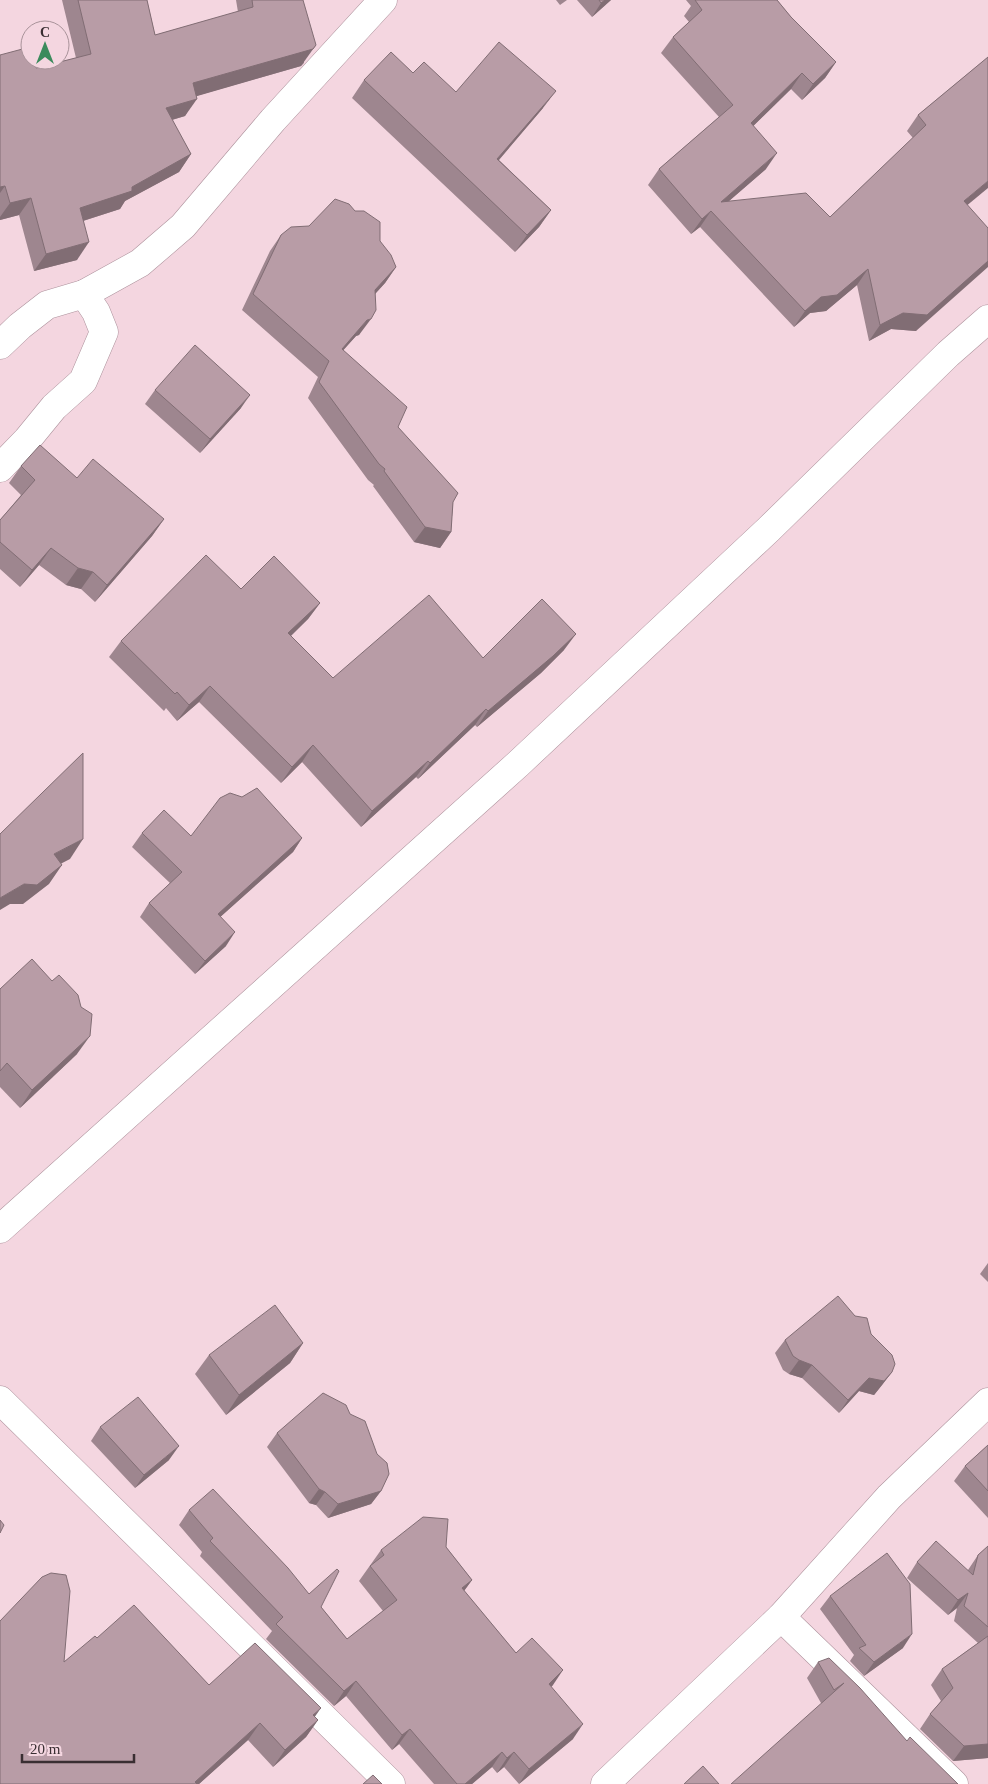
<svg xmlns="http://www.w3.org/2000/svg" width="988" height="1784" viewBox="0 0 988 1784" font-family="Georgia,serif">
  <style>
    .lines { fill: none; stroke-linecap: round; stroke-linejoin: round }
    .minor-casing { stroke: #ad929c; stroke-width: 29 }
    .minor { stroke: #fff; stroke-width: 28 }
    .wall { fill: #9e868f }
    .shaded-wall { fill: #816d74 }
    .building { fill: #b89ca6; stroke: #816d74 }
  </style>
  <rect width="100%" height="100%" fill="#f4d6e0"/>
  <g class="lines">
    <g class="minor-casing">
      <g id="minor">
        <path d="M0 345 20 326 47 305 84 294 140 263 183 226 273 120 383 0"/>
        <path d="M0 468 27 440 54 407 83 381 104 332 96 312 84 294"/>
        <path d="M0 1229 518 764 769 529 948 354 988 319"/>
        <path d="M0 1400 391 1784"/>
        <path d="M781 1617 954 1784"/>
        <path d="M605 1784 781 1617 889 1497 988 1402"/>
      </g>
    </g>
    <use href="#minor" class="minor"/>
  </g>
  <g class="wall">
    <path d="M62 0H147L155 35 238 12 236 0H303L304 63 301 66 196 96 185 116 172 120 191 154 179 172 125 201 120 209 83 221 77 260 34 271 19 215 0 220V55L36 68 76 58Z"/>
    <path d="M556 0H567L560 5Z"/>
    <path d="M577 0H611L592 17Z"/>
    <path d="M686 0H777L791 17 836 62 825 78 802 100 791 89 753 126 766 169 729 201 830 217 913 138 907 131 918 115 988 57 967 205 916 331 891 329 869 341 857 285 826 311 810 313 794 327 700 227 691 234 648 185 659 169 719 117 661 53 673 37 689 22 684 16 691 6Z"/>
    <path d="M364 80 456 92 543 108 499 160 551 210 539 227 515 252 352 98Z"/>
    <path d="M281 235 380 241 396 267 385 283 375 294 359 335 356 336 343 350 398 427 453 502 451 532 440 548 414 542 373 486 374 485 368 480 308 398 318 377 242 310 270 251Z"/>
    <path d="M155 390 241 408 200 453 145 404Z"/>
    <path d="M21 466 77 478 164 519 152 536 95 602 81 589 66 585 39 565 20 587 0 569V520L21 495 9 483Z"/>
    <path d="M241 589 320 603 308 619 291 636 333 678 483 658 564 650 541 673 477 727 475 725 418 779 416 777 361 827 302 762 281 783 199 702 177 721 166 708 164 711 109 657 121 641Z"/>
    <path d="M142 833 191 836 302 838 293 852 220 917 226 946 195 974 140 917 149 903 170 883 132 847Z"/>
    <path d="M0 989 77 1054 20 1108 0 1087Z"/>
    <path d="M988 1263V1282L980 1274Z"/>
    <path d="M855 1316 871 1334 892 1372 882 1385 874 1395 859 1391 839 1413 802 1378 789 1374 783 1370 775 1353 785 1340Z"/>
    <path d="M303 1343 290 1363 226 1415 195 1374 209 1355Z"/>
    <path d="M100 1427 169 1460 135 1488 91 1441Z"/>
    <path d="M277 1433 381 1491 371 1504 328 1518 316 1505 309 1503 267 1447Z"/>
    <path d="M988 1445V1518L954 1481 965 1466Z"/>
    <path d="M189 1510 321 1607 347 1639 383 1611 359 1581 381 1550 446 1547 472 1580 464 1591 516 1653 553 1685 551 1687 573 1739 519 1784 504 1767 497 1773 492 1767 472 1784H434L399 1744 392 1750 346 1696 334 1706 266 1639 272 1631 200 1556 202 1552 179 1525Z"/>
    <path d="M988 1546V1758L953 1761 920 1729 930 1714 941 1701 931 1685 942 1669 978 1643 954 1621 957 1608 948 1615 907 1578 917 1562 968 1570 978 1555Z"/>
    <path d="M830 1596 903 1648 864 1676 850 1661 854 1655 820 1609Z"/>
    <path d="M97 1638 209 1685 315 1717 318 1720 306 1737 273 1767 248 1740 199 1784H0L64 1662Z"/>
    <path d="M818 1662 907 1741 821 1703 807 1678Z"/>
  </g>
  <g class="shaded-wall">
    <path d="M605 0H611L592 17 601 3Z"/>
    <path d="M316 45 301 66 180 101 193 83Z"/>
    <path d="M836 62 825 78 802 100 813 84Z"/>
    <path d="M802 73 791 89 740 139 751 123Z"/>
    <path d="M556 91 543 108 485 176 497 159Z"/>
    <path d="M197 99 185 116 154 125 166 108Z"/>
    <path d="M777 153 766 169 714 214 721 202Z"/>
    <path d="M191 154 179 172 125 201 120 209 67 226 80 208 132 187Z"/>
    <path d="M988 181V188L953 217 964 201Z"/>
    <path d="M5 186 0 193V187Z"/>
    <path d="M31 198 19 215 0 220V217L10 203Z"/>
    <path d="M551 210 539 227 515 252 527 235Z"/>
    <path d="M711 211 700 227 691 234 702 219Z"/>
    <path d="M89 242 77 260 34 271 46 254Z"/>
    <path d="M988 261V267L916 331 891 329 869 341 880 325Z"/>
    <path d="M396 267 385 283 364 306 375 290Z"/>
    <path d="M868 269 857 285 826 311 810 313 794 327 805 311 821 297Z"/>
    <path d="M371 319 359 335 356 336 331 364 342 349 367 320Z"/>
    <path d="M250 395 241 408 200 453 210 439Z"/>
    <path d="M164 519 152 536 95 602 107 585Z"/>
    <path d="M425 527 451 532 440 548 414 542Z"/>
    <path d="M51 548 39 565 20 587 32 570Z"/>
    <path d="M78 568 93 572 81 589 66 585Z"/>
    <path d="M320 603 308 619 276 650 288 633Z"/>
    <path d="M576 634 564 650 541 673 477 727 488 711Z"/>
    <path d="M210 686 199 702 177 721 189 705Z"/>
    <path d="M486 709 475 725 418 779 430 763Z"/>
    <path d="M313 745 302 762 281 783 292 767Z"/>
    <path d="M428 761 416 777 361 827 372 811Z"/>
    <path d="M302 838 293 852 208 928 218 914Z"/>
    <path d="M83 839 70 859 41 874 54 854Z"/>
    <path d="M62 865 49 884 23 904H10L0 910V898L24 884Z"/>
    <path d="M235 932 226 946 195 974 205 961Z"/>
    <path d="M90 1036 77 1054 20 1108 32 1090Z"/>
    <path d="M303 1343 290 1363 226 1415 239 1395Z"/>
    <path d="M799 1360 812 1365 802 1378 789 1374Z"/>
    <path d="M892 1372 882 1385 874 1395 859 1391 839 1413 848 1400 869 1378Z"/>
    <path d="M179 1446 169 1460 135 1488 144 1475Z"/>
    <path d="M319 1489 325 1492 316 1505 309 1503Z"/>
    <path d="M381 1491 371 1504 328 1518 338 1504Z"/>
    <path d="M472 1580 461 1595 462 1588Z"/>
    <path d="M968 1593 957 1608 948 1615 958 1600Z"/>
    <path d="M912 1634 903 1648 864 1676 874 1662Z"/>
    <path d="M563 1670 553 1685 538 1699 549 1684Z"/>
    <path d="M356 1681 346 1696 334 1706 344 1691Z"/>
    <path d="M321 1708 309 1725 313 1715Z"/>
    <path d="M318 1720 306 1737 273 1767 285 1750Z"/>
    <path d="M260 1723 248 1740 199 1784H193Z"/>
    <path d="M583 1724 573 1739 519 1784 529 1769Z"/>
    <path d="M410 1729 399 1744 392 1750 402 1735Z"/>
    <path d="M988 1744V1758L953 1761 964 1746Z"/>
    <path d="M502 1752 492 1767 472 1784H465Z"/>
    <path d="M514 1752 504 1767 497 1773 507 1758Z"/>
  </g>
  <g class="building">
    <path d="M78 0H147L155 35 253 7 252 0H303L316 45 313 49 193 83 197 99 166 108 191 154 132 187V191L80 208 89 242 46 254 31 198 10 203 5 186 0 187V55L30 47V60H34L36 68 91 54Z"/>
    <path d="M599 0H605L601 3Z"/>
    <path d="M695 0H777L791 17 836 62 813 84 802 73 751 123 777 153 721 202 806 193 830 217 926 125 918 115 988 57V181L964 201 988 228V261L927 315 903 313 880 325 868 269 837 295 821 297 805 311 711 211 702 219 659 169 733 105 673 37 702 10Z"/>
    <path d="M499 42 556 91 497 159 551 210 527 235 364 80 391 52 413 73 424 62 456 92Z"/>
    <path d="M335 199 349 204 355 211H364L380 222V241L391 255 396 267 375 290 376 310 371 319 367 320 342 349 407 407 398 427 458 493 453 502 451 532 425 527 384 471 385 469 379 464 319 382 329 361 253 294 281 235 291 227 309 226Z"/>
    <path d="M195 345 250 395 210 439 155 390Z"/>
    <path d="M40 445 77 478 93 459 164 519 107 585 93 572 78 568 51 548 32 570 0 542V520L35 480 21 466Z"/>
    <path d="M206 555 241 589 274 556 320 603 288 633 333 678 429 595 483 658 542 599 576 634 553 656 488 711 486 709 430 763 428 761 372 811 313 745 292 767 210 686 189 705 177 692 175 694 121 641Z"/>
    <path d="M83 753V839L54 854 62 865 37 885 24 884 0 898V834Z"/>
    <path d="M257 788 302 838 218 914 235 932 205 961 149 903 182 872 142 833 164 810 191 836 220 798 230 793 242 797Z"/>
    <path d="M32 959 52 981 59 975 78 995 81 1007 92 1014 90 1036 32 1090 7 1063 0 1071V989Z"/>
    <path d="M838 1296 855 1316 867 1318 871 1334 892 1355 895 1364 892 1372 884 1381 869 1378 848 1400 812 1365 799 1360 793 1356 785 1340Z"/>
    <path d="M275 1305 303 1343 239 1395 209 1355Z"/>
    <path d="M323 1393 346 1405 350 1414 365 1421 377 1454 387 1463 389 1474 381 1491 338 1504 325 1492 319 1489 277 1433Z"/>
    <path d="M138 1397 179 1446 144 1475 100 1427Z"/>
    <path d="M988 1445V1491L965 1466Z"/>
    <path d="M213 1489 288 1568 309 1594 337 1569 339 1571 321 1607 347 1639 397 1600 370 1566 384 1555 381 1550 423 1517 448 1519 446 1547 472 1580 462 1588 516 1653 532 1638 563 1670 549 1684 583 1724 529 1769 514 1752 507 1758 502 1752 465 1784H457L410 1729 402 1735 356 1681 344 1691 276 1624 283 1617 210 1541 213 1538 189 1510Z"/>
    <path d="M0 1520 4 1525 0 1533Z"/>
    <path d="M936 1541 973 1575 978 1555 988 1546V1627L964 1606 968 1593 958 1600 917 1562Z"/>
    <path d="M887 1553 910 1584 912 1634 874 1662 859 1648 866 1645 830 1596Z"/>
    <path d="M51 1573 66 1575 70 1591 64 1662 95 1636 97 1638 134 1605 209 1685 255 1643 321 1708 313 1715 318 1720 285 1750 260 1723 195 1782 197 1784H0V1621L42 1577Z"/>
    <path d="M988 1636V1744L964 1746 930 1714 953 1688 942 1669Z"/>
    <path d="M829 1658 860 1688 907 1741 910 1737 958 1784H731L844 1683 834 1690 818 1662Z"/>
    <path d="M703 1766 719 1784H684Z"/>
    <path d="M373 1775 382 1784H363Z"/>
  </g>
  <g transform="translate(45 45)"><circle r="24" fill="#f4d6e0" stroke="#a9939a"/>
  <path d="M0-4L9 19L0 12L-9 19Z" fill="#3b8b5c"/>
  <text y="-8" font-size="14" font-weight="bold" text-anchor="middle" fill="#392e32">С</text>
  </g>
  <path d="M22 1754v8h112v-8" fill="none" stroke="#392e32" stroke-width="2.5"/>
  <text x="30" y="1754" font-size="15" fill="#392e32" stroke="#f4d6e0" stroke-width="4" paint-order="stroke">20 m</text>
</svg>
